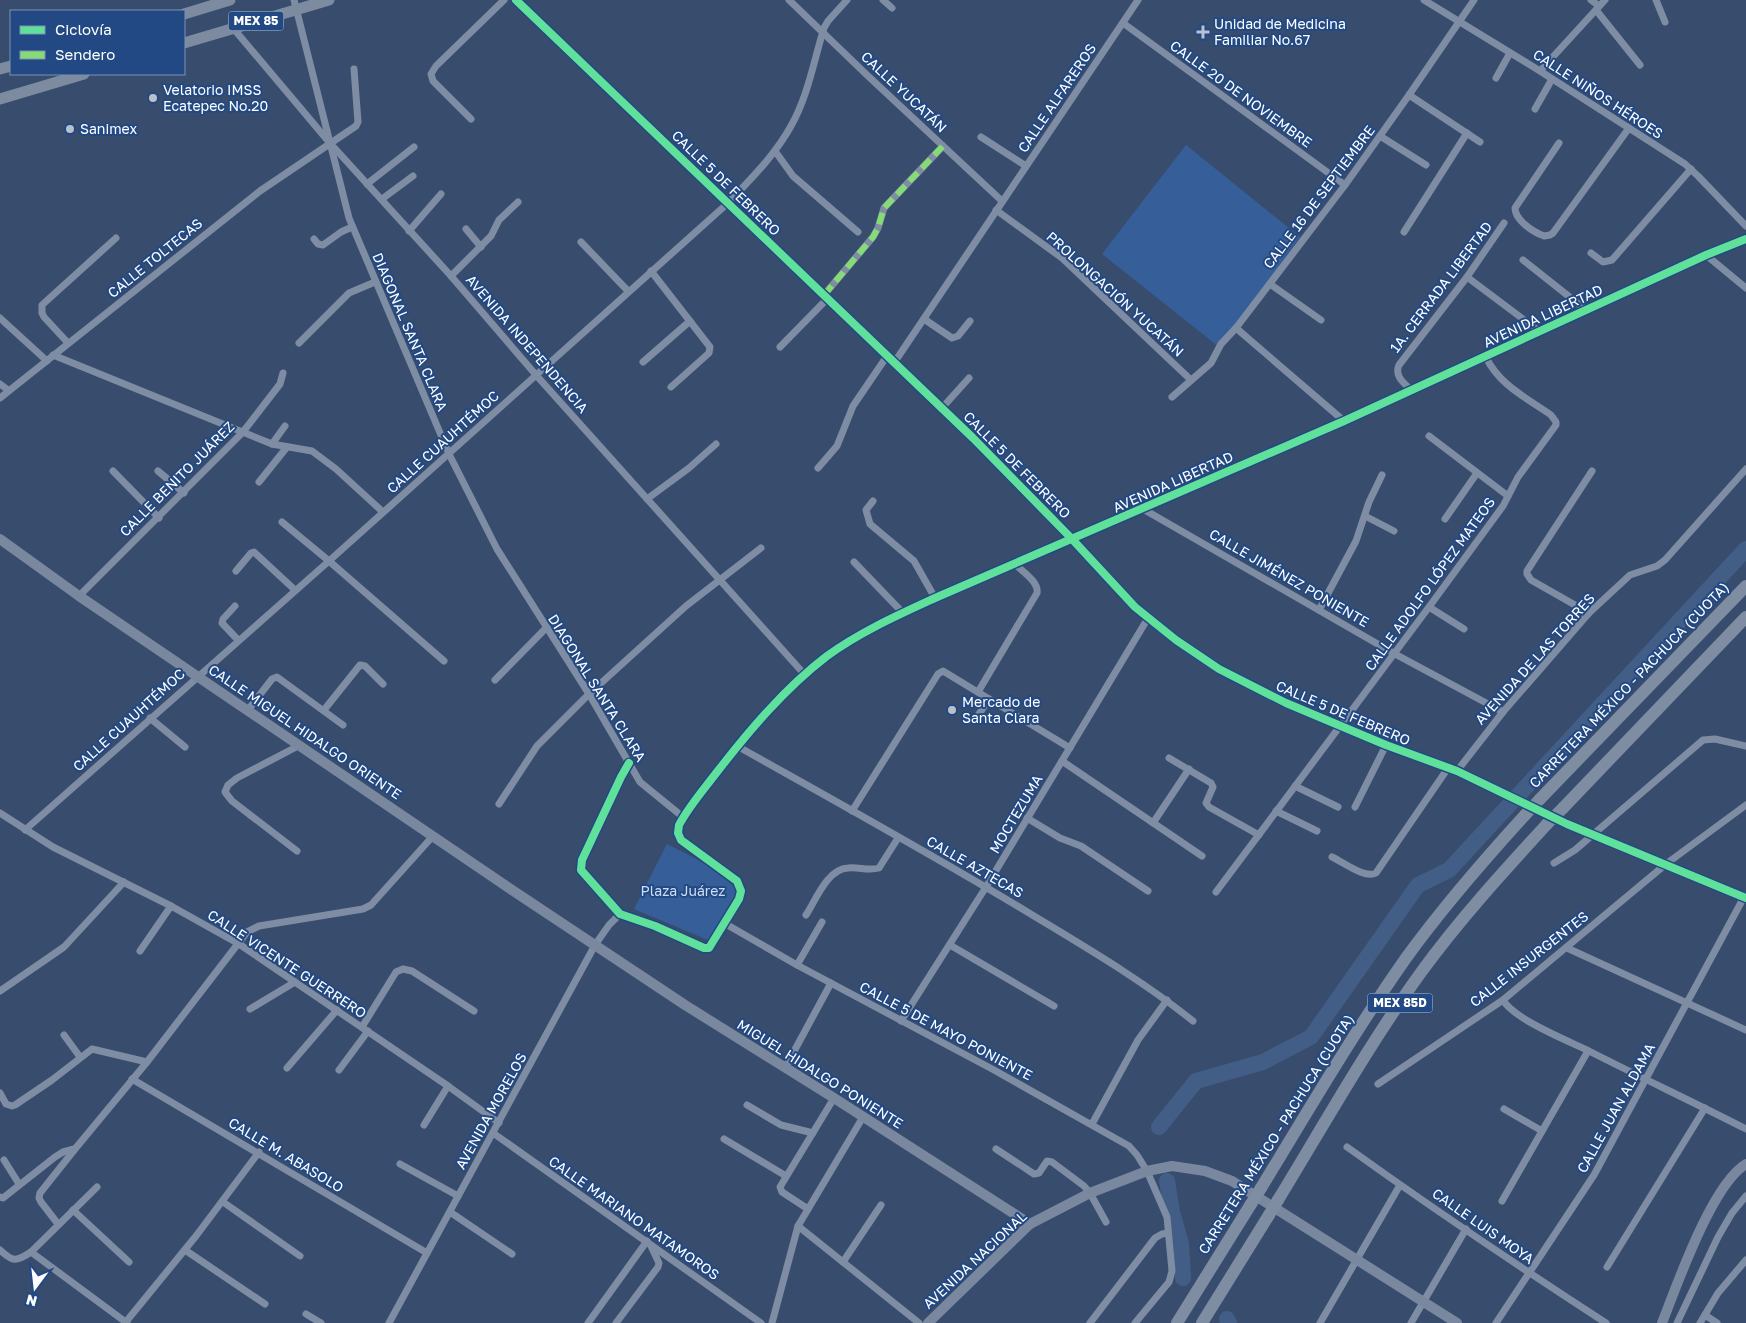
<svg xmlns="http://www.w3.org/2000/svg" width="1746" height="1323" viewBox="0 0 1746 1323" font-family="'Golos Text',sans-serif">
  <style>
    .green { fill: #365f99 }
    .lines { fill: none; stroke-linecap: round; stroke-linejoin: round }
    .river { stroke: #425e87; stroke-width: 16 }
    .street { stroke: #7e8da3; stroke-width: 7 }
    .secondary { stroke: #79889f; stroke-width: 10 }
    .primary { stroke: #7d8ba0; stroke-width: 11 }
    .highway { stroke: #7f8da3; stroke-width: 12 }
    .highway-bridge { stroke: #7f8da3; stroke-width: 12 }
    .quiet { stroke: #86db77; stroke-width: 6; stroke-dasharray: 12 6; stroke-linecap: butt }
    .cycleway-casing { stroke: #224983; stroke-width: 11 }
    .cycleway { stroke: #60e19b; stroke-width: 8 }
    .poi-dot { fill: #b9c1cc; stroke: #224983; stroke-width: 2 }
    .labels { text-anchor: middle; stroke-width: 4; stroke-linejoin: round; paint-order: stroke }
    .shield { fill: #224983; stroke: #bdc8da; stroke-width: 1 }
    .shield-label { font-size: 12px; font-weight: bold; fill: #fff }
    .poi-label { font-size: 14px; fill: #fff; stroke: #224983; text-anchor: start }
    .street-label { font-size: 14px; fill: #fff; stroke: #224983 }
    .park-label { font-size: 14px; fill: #cddef6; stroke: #224983 }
  </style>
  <rect width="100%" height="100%" fill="#384d6d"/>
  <g class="green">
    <path d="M1186 145 1300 237 1219 347 1102 254Z"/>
    <path d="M667 844 704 863 734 886 736 890V894L711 939 708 940 634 909Z"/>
  </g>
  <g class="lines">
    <g class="river">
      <path d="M1159 1127 1196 1081 1263 1062 1311 1037 1418 885 1449 870 1746 549"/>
      <path d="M1167 1181 1172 1212 1181 1244 1183 1278"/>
      <path d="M1227 1319 1229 1323"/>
    </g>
    <g class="street">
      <path d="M294 0 349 218 449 454 497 549 589 694 640 782 683 817"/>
      <path d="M789 0 868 76 1002 201"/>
      <path d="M883 0 892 8"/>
      <path d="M1424 0 1540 71 1685 164 1698 176 1746 226"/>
      <path d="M1591 0 1599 6"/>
      <path d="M1656 0 1665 22"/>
      <path d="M1596 10 1640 65"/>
      <path d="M1123 23 1345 185"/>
      <path d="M233 28 329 142 451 276 536 375 805 675"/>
      <path d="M1540 71 1605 0"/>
      <path d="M1496 78 1510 53"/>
      <path d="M1409 95 1480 142"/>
      <path d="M1535 109 1552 79"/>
      <path d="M471 119 433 81 431 74 436 66 504 0"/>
      <path d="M1380 136 1426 165"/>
      <path d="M981 137 1026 166"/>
      <path d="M1559 143 1515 208C1515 220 1533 232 1544 236L1550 235 1553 233 1629 128"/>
      <path d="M775 151 793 176 858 232"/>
      <path d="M367 184 414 147"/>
      <path d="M382 199 413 176"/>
      <path d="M996 210 1062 258 1191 380"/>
      <path d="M466 229 481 247"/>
      <path d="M409 231 441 194"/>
      <path d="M1404 232 1467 133"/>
      <path d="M314 239 318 244 323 245 341 232 352 227"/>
      <path d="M581 242 628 291"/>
      <path d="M1591 253 1603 262 1612 260 1691 169"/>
      <path d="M1706 255 1746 288"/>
      <path d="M1523 260 1586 310"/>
      <path d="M651 271 710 347 709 353 671 387"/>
      <path d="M451 276 491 236 499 220 518 202"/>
      <path d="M1467 277 1539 331"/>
      <path d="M1270 284 1321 320"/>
      <path d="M824 295 873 237 878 228 884 208 943 146"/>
      <path d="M0 318 47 361"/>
      <path d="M924 319 952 338 958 336 970 321"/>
      <path d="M1236 328 1344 421"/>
      <path d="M68 343 44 317 42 313V305L116 238"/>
      <path d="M299 343 349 293 375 282"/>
      <path d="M780 347 828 298"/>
      <path d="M53 355 272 444 312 451 336 469 383 512"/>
      <path d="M643 362 690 321"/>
      <path d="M894 363 1138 0"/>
      <path d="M0 384 8 390"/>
      <path d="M1411 390C1404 383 1394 376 1399 365L1467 277 1504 223"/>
      <path d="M1172 397 1211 363 1221 344 1236 328 1345 185 1409 95 1474 0"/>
      <path d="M0 398 260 191 356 126 358 122 354 69"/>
      <path d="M942 408 969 378"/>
      <path d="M1429 436 1508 496"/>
      <path d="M272 444 285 426"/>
      <path d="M818 468 837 446 853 406 887 356"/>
      <path d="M113 471 159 518"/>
      <path d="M158 471 184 493"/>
      <path d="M259 482 287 447"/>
      <path d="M647 499 689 468 716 444"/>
      <path d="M873 501 866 510 870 524 914 561 935 598"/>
      <path d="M1143 509 1395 654 1503 712"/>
      <path d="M1365 516 1394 531"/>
      <path d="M1445 519 1477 473"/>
      <path d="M282 522 329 561 444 661"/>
      <path d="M854 562 903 613"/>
      <path d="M236 571 251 553 254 552 295 590"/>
      <path d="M79 596 243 432 280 384 283 373"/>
      <path d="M235 606 223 619 222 623 238 640"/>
      <path d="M1429 607 1464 629"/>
      <path d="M1319 610 1356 541 1369 502 1382 475"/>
      <path d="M1589 613 1531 580 1527 574V571L1592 471"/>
      <path d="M495 680 546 628"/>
      <path d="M978 692 1037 593C1039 582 1023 572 1015 564"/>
      <path d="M248 710 272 679 277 677 343 725"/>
      <path d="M324 710 360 665 365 666 383 684"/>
      <path d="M150 718 185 747"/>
      <path d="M975 720 989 699"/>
      <path d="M737 746C835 801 933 855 1029 913 1085 947 1142 980 1193 1021"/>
      <path d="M1169 758 1211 783 1213 787 1206 803 1209 807 1259 835"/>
      <path d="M1062 761 1202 856"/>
      <path d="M629 763 621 777 582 860 581 870 620 914 655 926 704 948H709L739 899 741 891 737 881 681 840 678 833 679 825C689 806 704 789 717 772 749 731 785 688 827 656 860 632 898 615 935 598L1344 421 1706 255 1746 239"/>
      <path d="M1457 771 1503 712 1589 613 1630 575 1657 566 1665 560 1746 469"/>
      <path d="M1295 786 1338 807"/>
      <path d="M499 804 537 746 589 694 686 606 761 548"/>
      <path d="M1355 807 1386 745"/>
      <path d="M852 811 938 674 943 671 1070 748"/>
      <path d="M1276 811 1317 831"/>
      <path d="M0 813 53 847 171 906 239 944 448 1086 499 1123"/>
      <path d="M1027 818 1060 838 1081 846 1148 891"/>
      <path d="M1153 823 1189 769"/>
      <path d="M25 830 329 561 728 203C751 179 775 155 791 126 808 96 814 60 824 28L828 21 847 0"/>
      <path d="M297 851 232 801 225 792 228 785 237 778 300 745"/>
      <path d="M1332 857C1343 862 1365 879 1376 873L1448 768"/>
      <path d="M1554 863 1575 850 1703 740 1715 739 1746 746"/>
      <path d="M1216 892 1429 607 1503 506 1518 477 1556 425V422L1551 415C1528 399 1498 384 1486 357"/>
      <path d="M806 915C816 900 827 869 848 868 859 867 869 871 879 868L898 838"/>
      <path d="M724 923 797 965 994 1070 1129 1146 1137 1155 1147 1171 1167 1217 1172 1271 1169 1282 1135 1323"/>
      <path d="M950 945 1054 1006"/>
      <path d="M1567 948 1746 1030"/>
      <path d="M140 951 171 906"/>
      <path d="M797 965 822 922"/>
      <path d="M0 991 64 947 124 882"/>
      <path d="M1503 1000C1514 1019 1566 1040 1587 1050 1640 1077 1693 1102 1746 1129"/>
      <path d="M250 1009 295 982"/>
      <path d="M901 1021 986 887 1148 618"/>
      <path d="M362 1027 396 972 403 969 412 971 474 1011"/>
      <path d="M64 1035 80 1057"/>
      <path d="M287 1068 337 1010"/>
      <path d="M785 1068 831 983"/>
      <path d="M339 1070 368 1031"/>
      <path d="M132 1079 427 1253"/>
      <path d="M1378 1084 1503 1000 1666 864 1746 805"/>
      <path d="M0 1093 6 1104 12 1106 15 1105 52 1080 92 1049 147 1062"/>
      <path d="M747 1105 781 1125 813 1133"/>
      <path d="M1504 1109 1542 1131"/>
      <path d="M1092 1124 1138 1040 1167 1000"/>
      <path d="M424 1125 448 1086"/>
      <path d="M493 1133 761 1323"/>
      <path d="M724 1139 786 1176"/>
      <path d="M1347 1147C1432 1208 1518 1266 1606 1323"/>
      <path d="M996 1149 1034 1174 1039 1173 1047 1161 1052 1162 1084 1186 1090 1193 1106 1222"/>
      <path d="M4 1160 19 1184"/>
      <path d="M400 1164 458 1196"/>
      <path d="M0 1197 3 1198 55 1157 63 1152 74 1149"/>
      <path d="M1502 1201 1588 1051"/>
      <path d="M223 1202 300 1256"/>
      <path d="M808 1209 782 1192 780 1187 834 1098"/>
      <path d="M73 1210 129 1262"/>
      <path d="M450 1212 512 1254"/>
      <path d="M58 1224 41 1202 39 1198 40 1193 75 1149 147 1062 247 932 259 926 363 909 371 905 433 836"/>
      <path d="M798 1226 919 1323"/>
      <path d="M0 1250C13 1262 16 1262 31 1252L97 1187"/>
      <path d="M185 1250 265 1304"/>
      <path d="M31 1252 127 1323"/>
      <path d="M843 1262 881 1205"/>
      <path d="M1607 1267 1705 1108"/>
      <path d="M306 1314 321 1323"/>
      <path d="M1705 1315 1717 1323"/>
      <path d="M125 1323 196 1236 259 1152"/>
      <path d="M389 1323 595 945 609 925 620 914"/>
      <path d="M588 1323 647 1241"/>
      <path d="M616 1323 658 1267 659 1263 651 1246"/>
      <path d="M772 1323 798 1226 863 1117"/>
      <path d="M1090 1323 1155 1238 1162 1234 1168 1233"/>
      <path d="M1320 1323 1400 1185"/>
      <path d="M1411 1323 1466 1229"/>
      <path d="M1496 1323 1594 1175 1744 897"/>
      <path d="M1677 1323 1718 1237 1732 1213 1746 1196"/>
      <path d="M1700 1323 1718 1293 1746 1260"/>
    </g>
    <g class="secondary">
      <path d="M516 0 973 438 1072 539 1135 607 1176 640 1219 669 1286 703 1386 745 1457 771 1567 824 1746 898"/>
      <path d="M0 539 79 596 512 890 685 1005 834 1098 1030 1224"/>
      <path d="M928 1323 1030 1224 1090 1193 1147 1171 1172 1166 1205 1171 1232 1181 1457 1323"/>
      <path d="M1662 1323C1677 1285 1712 1184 1746 1164"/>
    </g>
    <g class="primary">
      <path d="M184 14 230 0"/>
      <path d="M184 43 329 0"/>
      <path d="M0 69 11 66"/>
      <path d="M0 99 84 74"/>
    </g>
    <g class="highway">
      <path d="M1540 799 1746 586"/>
      <path d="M1563 808 1746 617"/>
      <path d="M1261 1188C1308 1111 1354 1032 1406 958 1443 907 1483 861 1525 815"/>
      <path d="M1278 1200C1325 1123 1369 1044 1422 971 1460 919 1504 871 1547 824"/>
      <path d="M1177 1323 1251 1204"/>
      <path d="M1202 1323 1269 1215"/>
    </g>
    <g class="highway-bridge">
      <path d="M1525 815 1540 799"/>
      <path d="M1547 824 1563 808"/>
      <path d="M1251 1204 1261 1188"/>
      <path d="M1269 1215 1278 1200"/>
    </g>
    <path class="quiet" d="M824 295 873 237 878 228 884 208 943 146"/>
    <g class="cycleway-casing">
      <g id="cycleway">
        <path d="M516 0 973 438 1072 539 1135 607 1176 640 1219 669 1286 703 1386 745 1457 771 1567 824 1746 898"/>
        <path d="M629 763 621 777 582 860 581 870 620 914 655 926 704 948H709L739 899 741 891 737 881 681 840 678 833 679 825C689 806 704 789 717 772 749 731 785 688 827 656 860 632 898 615 935 598L1344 421 1706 255 1746 239"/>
      </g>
    </g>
    <use href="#cycleway" class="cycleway"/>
  </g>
  <g class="poi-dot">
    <path d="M1200.5 24.5h5v5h5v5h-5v5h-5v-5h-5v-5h5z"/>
    <circle cx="153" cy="98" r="5"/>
    <circle cx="70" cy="129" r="5"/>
    <circle cx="952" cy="710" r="5"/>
  </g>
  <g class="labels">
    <g class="shield">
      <rect x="228.5" y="11.5" width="55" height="19" rx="4"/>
      <rect x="1367.5" y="993.5" width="65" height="19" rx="4"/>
    </g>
    <g class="shield-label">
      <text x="256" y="25">MEX 85</text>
      <text x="1400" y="1007">MEX 85D</text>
    </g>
    <g class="poi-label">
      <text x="1214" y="29">Unidad de Medicina<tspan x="1214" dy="16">Familiar No.67</tspan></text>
      <text x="163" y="95">Velatorio IMSS<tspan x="163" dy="16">Ecatepec No.20</tspan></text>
      <text x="80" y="134">Sanimex</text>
      <text x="962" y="707">Mercado de<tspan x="962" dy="16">Santa Clara</tspan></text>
    </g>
    <g class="street-label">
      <text transform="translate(904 92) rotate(43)" y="5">CALLE YUCATÁN</text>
      <text transform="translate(1241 94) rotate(36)" y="5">CALLE 20 DE NOVIEMBRE</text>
      <text transform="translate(1598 94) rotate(33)" y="5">CALLE NIÑOS HÉROES</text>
      <text transform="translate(1057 98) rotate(-56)" y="5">CALLE ALFAREROS</text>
      <text transform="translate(726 183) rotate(44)" y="5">CALLE 5 DE FEBRERO</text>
      <text transform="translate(1319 197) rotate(-53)" y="5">CALLE 16 DE SEPTIEMBRE</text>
      <text transform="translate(155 258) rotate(-39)" y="5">CALLE TOLTECAS</text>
      <text transform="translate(1441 287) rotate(-53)" y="5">1A. CERRADA LIBERTAD</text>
      <text transform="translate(1115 294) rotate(42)" y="5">PROLONGACIÓN YUCATÁN</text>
      <text transform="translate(1543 316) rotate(-25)" y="5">AVENIDA LIBERTAD</text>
      <text transform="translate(410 332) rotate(67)" y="5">DIAGONAL SANTA CLARA</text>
      <text transform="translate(527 344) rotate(49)" y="5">AVENIDA INDEPENDENCIA</text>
      <text transform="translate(443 442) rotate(-42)" y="5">CALLE CUAUHTÉMOC</text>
      <text transform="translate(1017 465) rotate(45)" y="5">CALLE 5 DE FEBRERO</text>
      <text transform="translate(177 479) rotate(-45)" y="5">CALLE BENITO JUÁREZ</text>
      <text transform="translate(1173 482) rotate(-24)" y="5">AVENIDA LIBERTAD</text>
      <text transform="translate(1289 578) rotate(30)" y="5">CALLE JIMÉNEZ PONIENTE</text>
      <text transform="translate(1430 584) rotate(-54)" y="5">CALLE ADOLFO LÓPEZ MATEOS</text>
      <text transform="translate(1535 659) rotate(-48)" y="5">AVENIDA DE LAS TORRES</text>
      <text transform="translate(1629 685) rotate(-46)" y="5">CARRETERA MÉXICO - PACHUCA (CUOTA)</text>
      <text transform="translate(597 688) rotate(58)" y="5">DIAGONAL SANTA CLARA</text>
      <text transform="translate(1343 713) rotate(23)" y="5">CALLE 5 DE FEBRERO</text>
      <text transform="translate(129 720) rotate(-42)" y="5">CALLE CUAUHTÉMOC</text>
      <text transform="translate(305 732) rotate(34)" y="5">CALLE MIGUEL HIDALGO ORIENTE</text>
      <text transform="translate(1016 814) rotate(-59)" y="5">MOCTEZUMA</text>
      <text transform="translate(975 867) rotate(30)" y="5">CALLE AZTECAS</text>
      <text transform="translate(1529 959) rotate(-38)" y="5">CALLE INSURGENTES</text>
      <text transform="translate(287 964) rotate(33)" y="5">CALLE VICENTE GUERRERO</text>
      <text transform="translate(946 1031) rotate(28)" y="5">CALLE 5 DE MAYO PONIENTE</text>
      <text transform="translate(820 1074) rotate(32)" y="5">MIGUEL HIDALGO PONIENTE</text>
      <text transform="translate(1616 1108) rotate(-61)" y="5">CALLE JUAN ALDAMA</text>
      <text transform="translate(491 1111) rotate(-61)" y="5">AVENIDA MORELOS</text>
      <text transform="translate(1276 1134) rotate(-58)" y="5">CARRETERA MÉXICO - PACHUCA (CUOTA)</text>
      <text transform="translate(286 1155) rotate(31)" y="5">CALLE M. ABASOLO</text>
      <text transform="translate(634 1218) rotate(35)" y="5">CALLE MARIANO MATAMOROS</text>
      <text transform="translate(1483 1226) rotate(35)" y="5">CALLE LUIS MOYA</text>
      <text transform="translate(975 1260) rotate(-43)" y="5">AVENIDA NACIONAL</text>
    </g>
    <g class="park-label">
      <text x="683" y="896">Plaza Juárez</text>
    </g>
  </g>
  <rect x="10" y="10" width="175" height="65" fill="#224983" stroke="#7a92b5"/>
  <rect x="20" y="26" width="25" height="8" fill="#60e19b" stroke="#7a92b5"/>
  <text x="55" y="35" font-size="15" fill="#ffffff">Ciclovía</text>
  <rect x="20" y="51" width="25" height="8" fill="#86db77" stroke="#7a92b5"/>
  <text x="55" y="60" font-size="15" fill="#ffffff">Sendero</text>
  <g transform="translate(35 1288) rotate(195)" stroke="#224983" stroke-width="4" paint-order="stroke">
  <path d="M0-4L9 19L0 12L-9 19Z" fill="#ffffff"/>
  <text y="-8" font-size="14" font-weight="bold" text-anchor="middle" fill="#ffffff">N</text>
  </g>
</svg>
